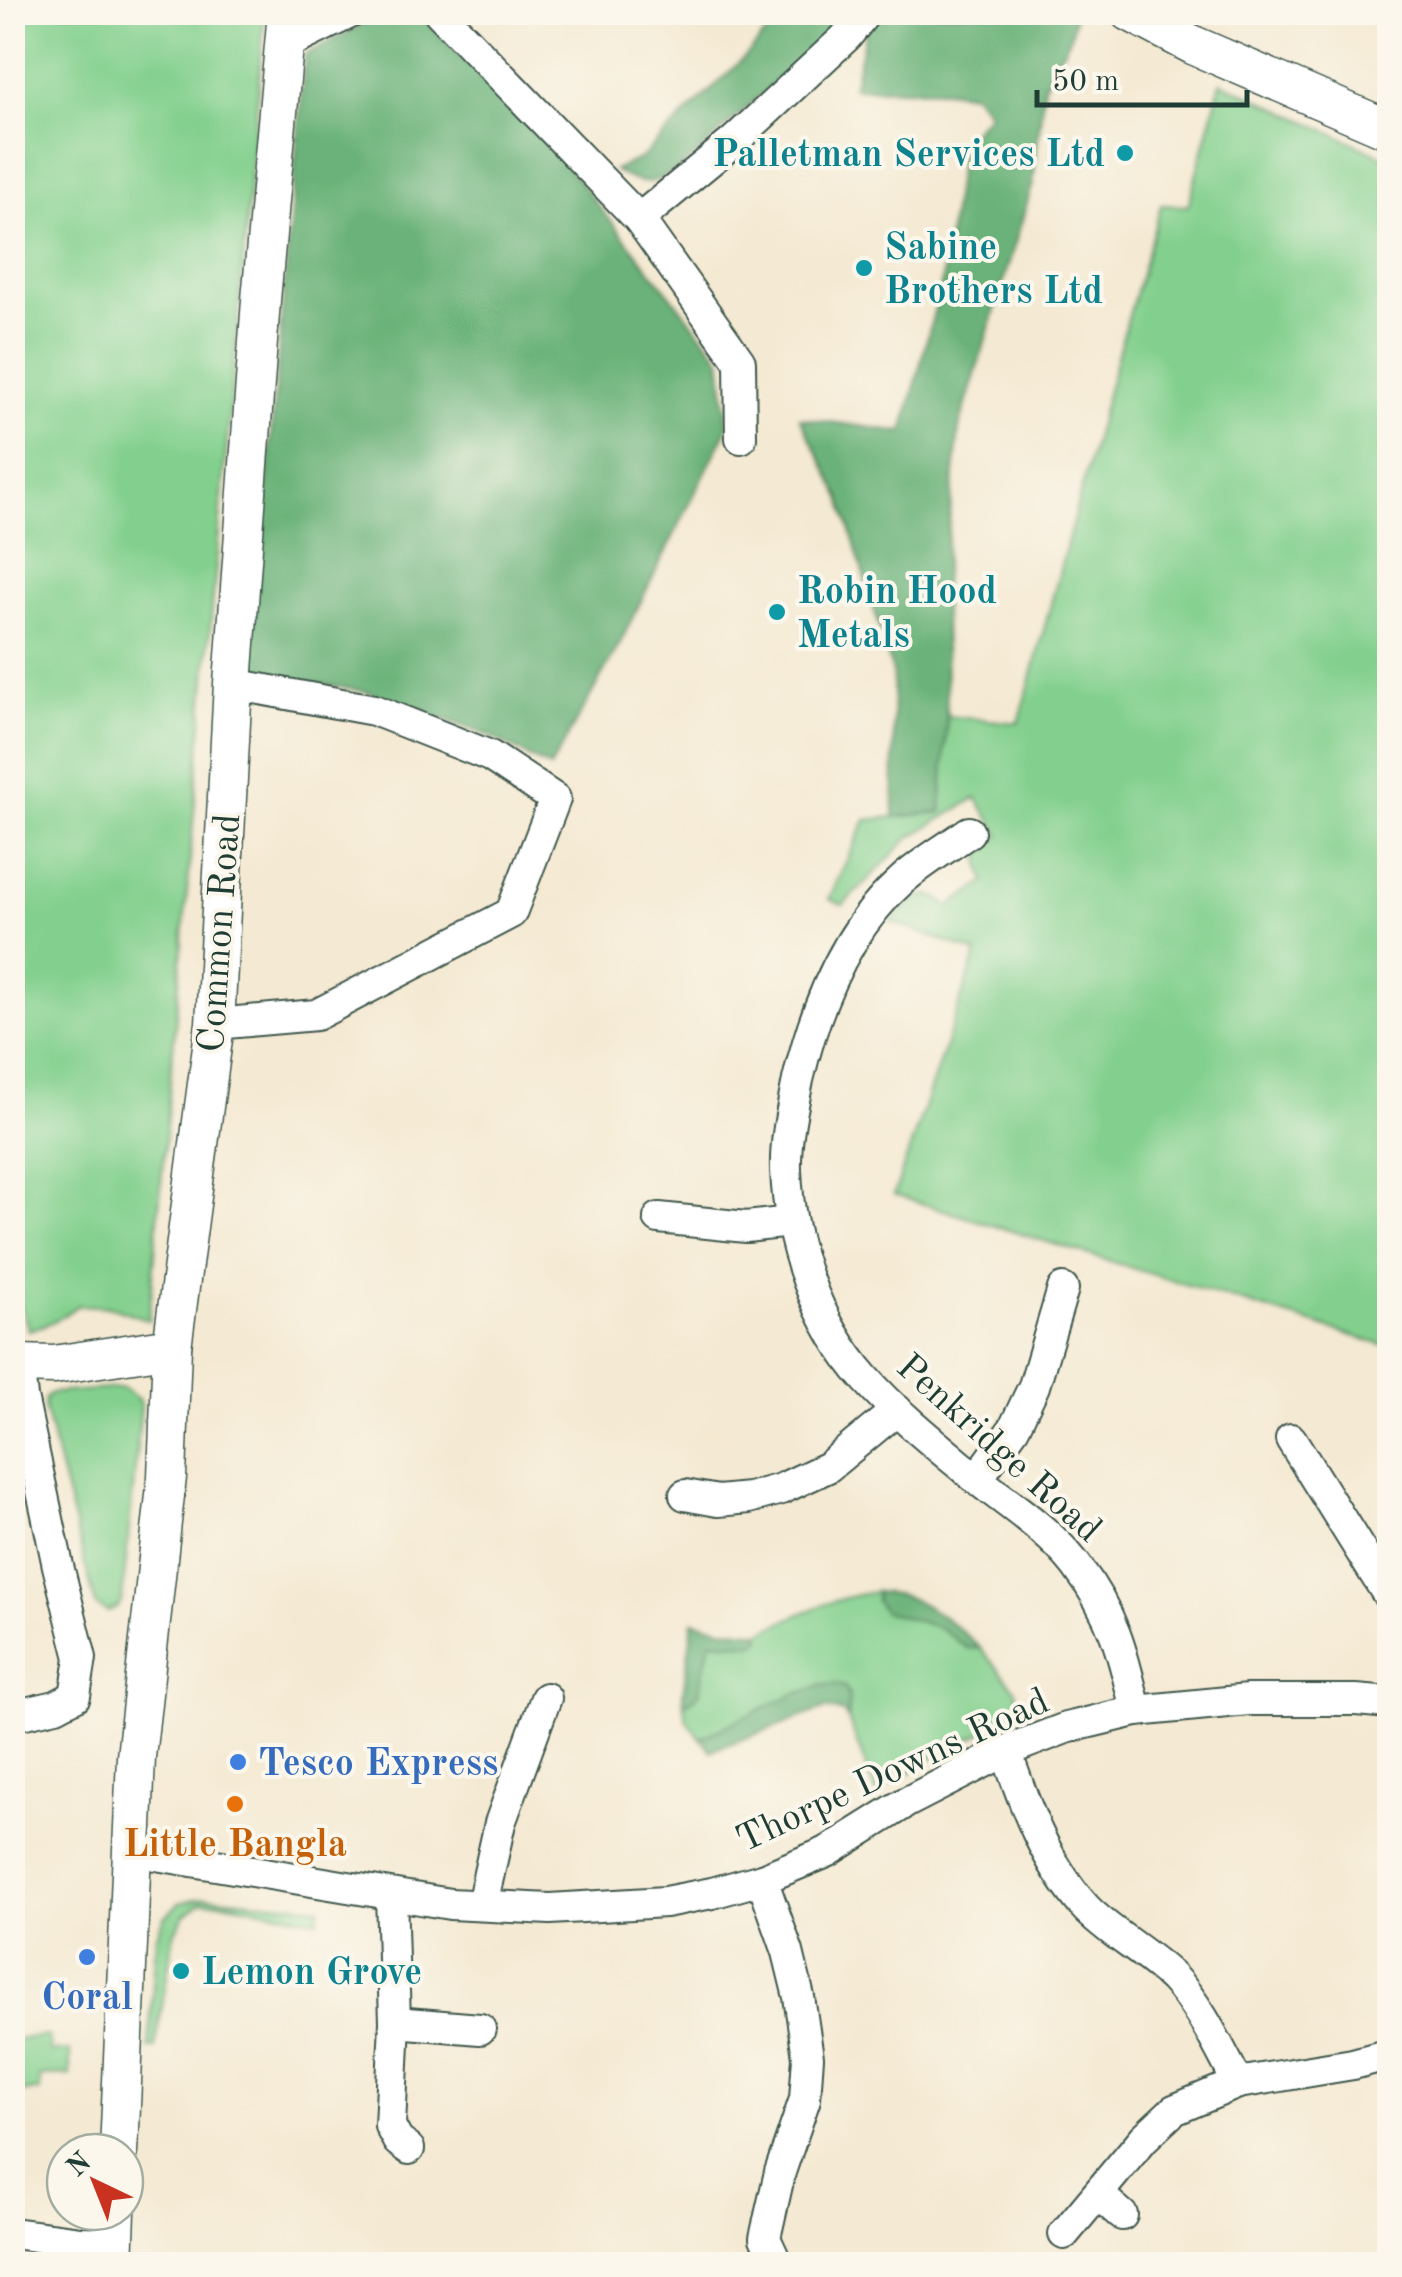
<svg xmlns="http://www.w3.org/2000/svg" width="1402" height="2277" viewBox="0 0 1402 2277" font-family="'Old Standard TT',serif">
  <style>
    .green { fill: #83d08e; stroke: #518661; stroke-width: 2.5 }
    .forest { fill: #6ab279; stroke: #447856; stroke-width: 2.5 }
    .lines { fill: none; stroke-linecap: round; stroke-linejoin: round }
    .minor-casing { stroke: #3f574c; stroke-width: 34 }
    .tertiary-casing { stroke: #3f574c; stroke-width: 41 }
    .minor { stroke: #fff; stroke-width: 30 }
    .tertiary { stroke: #fff; stroke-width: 38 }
    .culture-dot { fill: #0f9aa8; stroke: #fbf7ec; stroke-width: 4 }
    .shop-dot { fill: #3f7fe0; stroke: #fbf7ec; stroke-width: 4 }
    .food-dot { fill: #e8710a; stroke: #fbf7ec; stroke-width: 4 }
    .labels { text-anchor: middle; stroke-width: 8; stroke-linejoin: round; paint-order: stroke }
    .culture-label { font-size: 38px; font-weight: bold; fill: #0d838f; stroke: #fbf7ec; text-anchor: start }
    .street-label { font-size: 38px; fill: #1f3d34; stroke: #fbf7ec }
    .shop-label { font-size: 38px; font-weight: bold; fill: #366cbe; stroke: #fbf7ec; text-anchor: start }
    .food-label { font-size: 38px; font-weight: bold; fill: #c56008; stroke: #fbf7ec }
  </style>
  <rect width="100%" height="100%" fill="#fbf7ec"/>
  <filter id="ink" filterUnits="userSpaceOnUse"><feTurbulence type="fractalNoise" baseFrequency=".01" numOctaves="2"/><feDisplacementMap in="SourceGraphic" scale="20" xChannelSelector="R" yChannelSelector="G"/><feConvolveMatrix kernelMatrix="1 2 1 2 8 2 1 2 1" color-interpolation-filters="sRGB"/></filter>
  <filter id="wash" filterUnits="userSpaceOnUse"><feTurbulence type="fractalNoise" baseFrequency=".0048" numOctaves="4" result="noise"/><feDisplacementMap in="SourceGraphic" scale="40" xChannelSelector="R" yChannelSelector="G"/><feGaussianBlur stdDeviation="2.25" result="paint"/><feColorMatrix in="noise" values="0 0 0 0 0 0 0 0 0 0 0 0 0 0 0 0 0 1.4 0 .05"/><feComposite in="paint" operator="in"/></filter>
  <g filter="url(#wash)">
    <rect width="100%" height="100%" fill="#f4e9d2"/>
    <g class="green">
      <path d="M12 13H265L149 1320 112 1307 78 1305 56 1321 29 1330 12 1284Z"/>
      <path d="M1221 82 1389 159V1347L894 1195 977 953 891 922C908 904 925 881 948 907L986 882C976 855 980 852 1001 835L976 798 909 838 843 905 829 899 866 820 941 812 947 716 1019 723 1118 353 1161 205 1188 206Z"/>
      <path d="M123 1388 138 1399 141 1407 122 1600 118 1607 108 1612 96 1606 44 1407 45 1398 51 1393Z"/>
      <path d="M876 1592V1601L941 1628 967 1648H980L1015 1689 1023 1716C971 1734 922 1764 876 1793L848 1719 849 1703 821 1685 701 1738 687 1721 684 1705 699 1693 710 1641 752 1644 760 1639 761 1632C799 1614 834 1597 876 1592Z"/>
      <path d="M206 1897 320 1907 318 1920 223 1902H202L185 1914 174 1934 155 2049 149 2048 156 1937 165 1917 179 1903Z"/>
      <path d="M48 2036 50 2052 70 2051V2075L40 2076V2091L13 2092V2039Z"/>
    </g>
    <g class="forest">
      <path d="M784 13H845L827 35 685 164C656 182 645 191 614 170L641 158 749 53Z"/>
      <path d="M880 13H1075L1070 38 1044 85 1033 183 959 428 943 583 947 716 941 812 894 817 893 674 841 498 800 418 903 432 942 281 962 142 989 113 973 94 945 90 853 88 866 30Z"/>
      <path d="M374 18H424L556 153 721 358 728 427 618 647 550 768 488 735 368 692 250 672 305 55Z"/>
      <path d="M876 1592C883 1593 892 1593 900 1595 929 1603 958 1627 980 1648H967L941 1628 883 1611 876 1601Z"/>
      <path d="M693 1621 722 1628 761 1632 760 1639 752 1644 710 1641 699 1693 684 1705 683 1694Z"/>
      <path d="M834 1684 845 1687 849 1696 848 1719 844 1713 826 1708 711 1751 701 1738C736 1722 798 1687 834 1684Z"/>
    </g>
  </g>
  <g filter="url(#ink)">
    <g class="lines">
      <g class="minor-casing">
        <g id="minor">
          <path d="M439 12 639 219 740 362 741 438"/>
          <path d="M285 45 352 12"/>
          <path d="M639 219 734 141 847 36 866 12"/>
          <path d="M969 832C947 848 922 862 901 881 844 932 815 1007 798 1080 792 1110 785 1140 786 1170 789 1244 816 1323 866 1379 898 1415 936 1445 973 1476 1009 1505 1047 1528 1076 1565 1113 1614 1123 1652 1136 1711"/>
          <path d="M215 1024 316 1015 511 913 555 799 490 756 374 710 233 684"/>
          <path d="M659 1218 746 1227 791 1222"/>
          <path d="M12 1366 18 1364 22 1397 58 1566 81 1658 75 1696 56 1706 12 1716"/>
          <path d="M1291 1439 1390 1598"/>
          <path d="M977 1479 1014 1428 1034 1386 1063 1289"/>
          <path d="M685 1495 718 1501 749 1498 781 1489 828 1467 897 1410"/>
          <path d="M1006 1751C1025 1806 1045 1862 1085 1907 1108 1932 1148 1953 1174 1979 1201 2008 1219 2048 1238 2083"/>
          <path d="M132 1851 450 1904 550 1909 665 1902 712 1893 762 1879 827 1852 905 1803 1006 1751 1066 1728 1136 1711 1248 1700H1356L1390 1703"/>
          <path d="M762 1879 788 1952 799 1997 808 2057 805 2099 780 2172 765 2238 777 2264"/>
          <path d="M391 1895 395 2022 390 2126 398 2141 409 2149"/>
          <path d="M482 1905 500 1823 546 1698"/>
          <path d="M395 2022 480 2029"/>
          <path d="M1098 2194 1122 2215"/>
          <path d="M12 2233 81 2242 115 2243"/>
          <path d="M1064 2234 1144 2138 1174 2110 1238 2083 1353 2064 1390 2054"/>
        </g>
      </g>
      <g class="tertiary-casing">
        <g id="tertiary">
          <path d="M1130 12 1193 45 1390 130"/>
          <path d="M12 1358 18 1364 54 1365 172 1347"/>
          <path d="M119 2152 136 1757 167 1477 172 1347 215 1024 233 684 261 300 287 12"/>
          <path d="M114 2264 116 2212"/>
        </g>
      </g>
      <use href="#minor" class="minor"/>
      <use href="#tertiary" class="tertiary"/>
    </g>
  </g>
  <g class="culture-dot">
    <circle cx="1125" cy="153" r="10"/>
    <circle cx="864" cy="268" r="10"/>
    <circle cx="777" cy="612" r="10"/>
    <circle cx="181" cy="1971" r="10"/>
  </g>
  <g class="shop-dot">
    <circle cx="238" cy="1762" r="10"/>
    <circle cx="87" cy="1957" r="10"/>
  </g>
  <circle class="food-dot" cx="235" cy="1804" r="10"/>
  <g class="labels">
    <g class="culture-label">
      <text x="1105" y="166" text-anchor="end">Palletman Services Ltd</text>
      <text x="884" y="259">Sabine<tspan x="884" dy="44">Brothers Ltd</tspan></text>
      <text x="797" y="603">Robin Hood<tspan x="797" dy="44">Metals</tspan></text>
      <text x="201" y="1984">Lemon Grove</text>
    </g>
    <g class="street-label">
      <text transform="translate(218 933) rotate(-86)" y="13">Common Road</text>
      <text transform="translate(1000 1447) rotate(42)" y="13">Penkridge Road</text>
      <text transform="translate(892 1769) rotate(-25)" y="13">Thorpe Downs Road</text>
    </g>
    <g class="shop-label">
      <text x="258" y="1775">Tesco Express</text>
      <text x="87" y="2009" text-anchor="middle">Coral</text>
    </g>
    <g class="food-label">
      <text x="235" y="1856">Little Bangla</text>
    </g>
  </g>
  <rect width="1402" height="2277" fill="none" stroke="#fbf7ec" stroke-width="50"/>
  <g transform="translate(95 2182) rotate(317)"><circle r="48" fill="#fbf7ec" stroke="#a3ada2" stroke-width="2.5"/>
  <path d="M0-8L18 38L0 25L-18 38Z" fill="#c8321e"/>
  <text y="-15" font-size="28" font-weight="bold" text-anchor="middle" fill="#1f3d34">N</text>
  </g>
  <path d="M1037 90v15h210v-15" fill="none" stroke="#1f3d34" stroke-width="5"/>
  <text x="1052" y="90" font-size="30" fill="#1f3d34" stroke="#fbf7ec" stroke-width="8" paint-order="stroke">50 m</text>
</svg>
